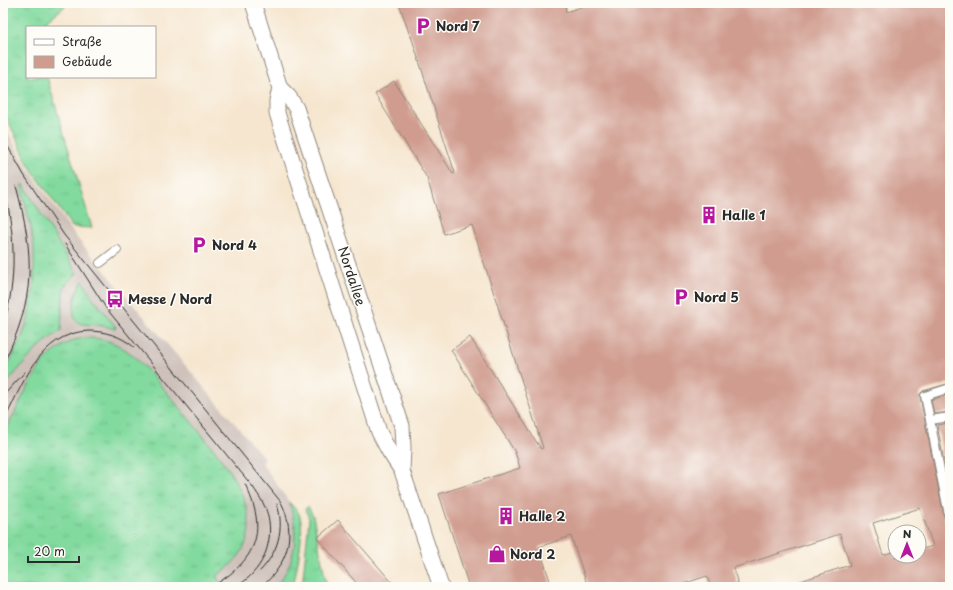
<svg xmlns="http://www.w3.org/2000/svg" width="953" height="590" viewBox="0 0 953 590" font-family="'Playpen Sans',sans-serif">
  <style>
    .railway { fill: #cec1ba }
    .grass { fill: url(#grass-tufts); stroke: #568265 }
    .building { fill: #d09c8f; fill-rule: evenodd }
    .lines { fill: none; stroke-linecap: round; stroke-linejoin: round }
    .lane-casing { stroke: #90887d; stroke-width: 10 }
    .street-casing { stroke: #90887d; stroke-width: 17 }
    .lane { stroke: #fff; stroke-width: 8 }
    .street { stroke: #fff; stroke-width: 15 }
    .tram { stroke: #2b2b2b; stroke-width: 1 }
    .labels { text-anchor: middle; stroke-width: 3; stroke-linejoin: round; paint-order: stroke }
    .poi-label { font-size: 13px; font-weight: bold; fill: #2b2b2b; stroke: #fdfcf7; text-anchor: start }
    .street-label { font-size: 13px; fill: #2b2b2b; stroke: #fdfcf7 }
  </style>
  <defs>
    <pattern id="grass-tufts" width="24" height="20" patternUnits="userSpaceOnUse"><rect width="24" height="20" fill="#82da9f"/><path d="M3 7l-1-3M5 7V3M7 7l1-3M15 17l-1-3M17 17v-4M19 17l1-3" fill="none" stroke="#70bb89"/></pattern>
  </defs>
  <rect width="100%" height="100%" fill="#fdfcf7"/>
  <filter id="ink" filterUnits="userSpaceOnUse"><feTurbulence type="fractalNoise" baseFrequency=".025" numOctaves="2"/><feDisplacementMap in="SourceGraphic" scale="8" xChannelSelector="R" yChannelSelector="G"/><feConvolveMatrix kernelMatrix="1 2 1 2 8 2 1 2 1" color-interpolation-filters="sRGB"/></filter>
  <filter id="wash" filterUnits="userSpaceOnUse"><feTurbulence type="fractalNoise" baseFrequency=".012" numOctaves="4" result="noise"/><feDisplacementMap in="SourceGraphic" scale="16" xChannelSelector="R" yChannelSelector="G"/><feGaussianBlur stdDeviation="0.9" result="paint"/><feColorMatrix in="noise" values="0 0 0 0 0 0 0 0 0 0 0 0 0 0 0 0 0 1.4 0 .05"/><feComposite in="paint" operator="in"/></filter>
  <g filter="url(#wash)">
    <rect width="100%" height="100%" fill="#f6e6cf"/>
    <path class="railway" d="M3 124 27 167 76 237 265 459 262 463 289 502 293 514 295 532 292 556 285 576 275 587H3V310L6 289 8 233 3 201Z"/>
    <g class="grass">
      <path d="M3 3H69L44 23 41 27H27V77H47L92 228 72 227 28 164 3 109Z"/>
      <path d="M23 184 77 273 65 285 63 293 61 331C37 344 21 368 3 387V376L22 337 28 319 34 285V248L31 229 21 185Z"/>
      <path d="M3 201C8 238 10 273 3 310Z"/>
      <path d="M83 281 93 298 116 327 115 329C109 327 103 326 97 325 80 324 72 326 74 305 75 296 78 288 83 281Z"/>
      <path d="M84 338C104 337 120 344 135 357 154 376 171 398 189 419 225 463 288 531 216 576L223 587H3V436L27 388 42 364 50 355 64 345 74 340Z"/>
      <path d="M289 502C293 507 299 511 300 517 305 532 296 571 293 587H275C297 563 299 532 289 502Z"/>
      <path d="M307 507 309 508 313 516 327 587H302L308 529 309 518 305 509Z"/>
    </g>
    <g id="blocks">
      <g class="building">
        <path d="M399 3H565L566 12 593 3H950V383L923 391 920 394V397L945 521 946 524 950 525V587H791V584L850 565 840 534 733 568 739 587H711L707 576 674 587H588L571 536 539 547 552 587H469L439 494 520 468 515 452 451 350 470 337 541 449 543 448 472 225 444 234 427 178 375 94 394 81 453 174 455 173 411 36H410ZM920 508 933 546 919 550V556H901L895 558V551L883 555 873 523Z"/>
        <path d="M950 394V412L934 414 931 400Z"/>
        <path d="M950 423V492L937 425Z"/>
        <path d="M338 520 396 587H360L325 547 317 538Z"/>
      </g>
    </g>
  </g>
  <g filter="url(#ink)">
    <use href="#blocks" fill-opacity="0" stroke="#90887d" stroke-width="1"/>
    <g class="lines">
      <g class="lane-casing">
        <g id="lane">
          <path d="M100 263 117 250"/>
          <path d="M950 417 930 420 950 520"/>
          <path d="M930 420 925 396 950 388"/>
        </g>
      </g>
      <g class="street-casing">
        <g id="street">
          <path d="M253 3 280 88 289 97 296 108 402 426 403 448 402 471"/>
          <path d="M280 88 277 101V113L379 432 389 451 402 471 441 587"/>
        </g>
      </g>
      <use href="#lane" class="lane"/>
      <use href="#street" class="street"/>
      <g class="tram">
        <path d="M3 138 24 175 64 235 281 502C297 534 288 565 261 587"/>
        <path d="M3 183C15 230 18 280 3 327"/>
        <path d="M65 244 106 308 253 487C256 492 260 497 263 503 275 525 270 555 253 573 248 579 242 583 236 587"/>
        <path d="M3 364C36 298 35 256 16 186"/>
        <path d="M3 396 25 372"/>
        <path d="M3 423C22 386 39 333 88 331 105 331 121 336 134 347"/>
        <path d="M260 571C278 553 285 528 277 504"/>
        <path d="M211 587C256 561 269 532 245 484"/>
      </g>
    </g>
  </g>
  <defs>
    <g id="parking-bare" transform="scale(1.38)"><path d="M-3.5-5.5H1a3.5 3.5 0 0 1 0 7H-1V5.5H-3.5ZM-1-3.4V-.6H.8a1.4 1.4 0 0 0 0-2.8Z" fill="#b5179e" stroke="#fdfcf7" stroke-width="2.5" paint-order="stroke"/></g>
    <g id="building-bare" transform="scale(1.38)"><path d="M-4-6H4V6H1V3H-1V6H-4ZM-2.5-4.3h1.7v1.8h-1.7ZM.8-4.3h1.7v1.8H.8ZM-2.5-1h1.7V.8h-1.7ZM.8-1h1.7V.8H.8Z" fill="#b5179e" stroke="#fdfcf7" stroke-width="2.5" paint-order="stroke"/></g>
    <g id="bus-bare" transform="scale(1.38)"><path d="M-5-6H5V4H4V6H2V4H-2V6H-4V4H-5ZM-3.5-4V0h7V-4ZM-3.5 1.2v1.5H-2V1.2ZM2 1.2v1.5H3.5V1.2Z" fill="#b5179e" stroke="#fdfcf7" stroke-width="2.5" paint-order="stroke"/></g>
    <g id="shop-bare" transform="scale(1.38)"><path d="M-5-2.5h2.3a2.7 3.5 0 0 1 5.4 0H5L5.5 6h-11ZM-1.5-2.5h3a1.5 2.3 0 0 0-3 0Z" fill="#b5179e" stroke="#fdfcf7" stroke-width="2.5" paint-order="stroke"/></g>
  </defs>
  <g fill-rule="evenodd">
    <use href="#parking-bare" x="423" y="26"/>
    <use href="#building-bare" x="709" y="215"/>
    <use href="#parking-bare" x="199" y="245"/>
    <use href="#parking-bare" x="681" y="297"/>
    <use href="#bus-bare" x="115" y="299"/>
    <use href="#building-bare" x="506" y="516"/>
    <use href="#shop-bare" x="497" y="554"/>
  </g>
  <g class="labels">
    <g class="poi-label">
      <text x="436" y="31">Nord 7</text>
      <text x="722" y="220">Halle 1</text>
      <text x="212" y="250">Nord 4</text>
      <text x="694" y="302">Nord 5</text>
      <text x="128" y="304">Messe / Nord</text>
      <text x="519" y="521">Halle 2</text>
      <text x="510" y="559">Nord 2</text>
    </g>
    <g class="street-label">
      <text transform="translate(352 276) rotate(72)" y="5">Nordallee</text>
    </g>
  </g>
  <rect width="953" height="590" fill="none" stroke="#fdfcf7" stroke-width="16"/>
  <rect x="26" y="26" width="130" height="52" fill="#fdfcf7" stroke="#a9a8a5"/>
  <rect x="34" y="39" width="20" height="6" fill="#ffffff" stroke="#a9a8a5"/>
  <text x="62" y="46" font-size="12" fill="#2b2b2b">Straße</text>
  <rect x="34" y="56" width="20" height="12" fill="#d09c8f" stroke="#a9a8a5"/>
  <text x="62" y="66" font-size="12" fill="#2b2b2b">Gebäude</text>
  <g transform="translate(907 544)"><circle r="19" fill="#fdfcf7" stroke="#a9a8a5"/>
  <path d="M0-3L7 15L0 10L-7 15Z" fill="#b5179e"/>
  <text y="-6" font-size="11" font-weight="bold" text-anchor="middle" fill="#2b2b2b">N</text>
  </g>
  <path d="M28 556v6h51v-6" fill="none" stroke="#2b2b2b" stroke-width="2"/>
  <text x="34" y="556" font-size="12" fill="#2b2b2b" stroke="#fdfcf7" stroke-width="3" paint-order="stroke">20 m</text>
</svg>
